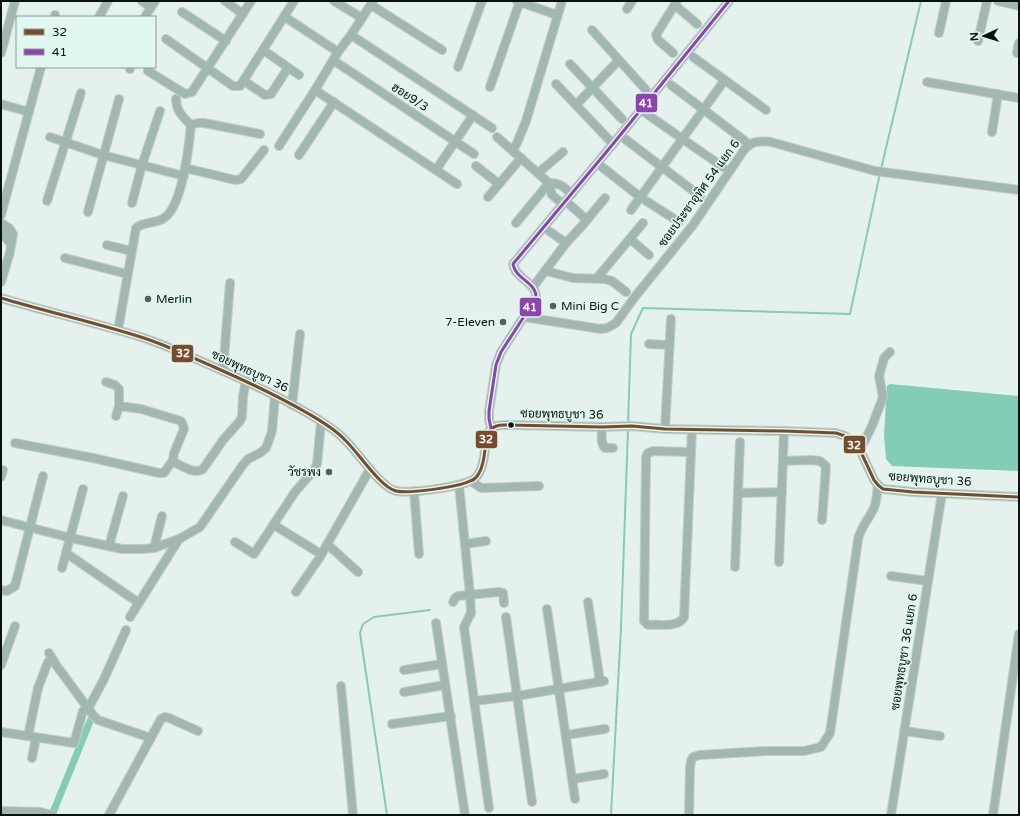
<svg xmlns="http://www.w3.org/2000/svg" width="1020" height="816" viewBox="0 0 1020 816" font-family="'Varela Round',Sarabun,sans-serif">
  <style>
    .water { fill: #82ccb8 }
    .lines { fill: none; stroke-linecap: round; stroke-linejoin: round }
    .stream { stroke: #82ccb8; stroke-width: 2 }
    .canal { stroke: #82ccb8; stroke-width: 7 }
    .minor-casing { stroke: #c3ccc8; stroke-width: 10 }
    .minor { stroke: #a2b7b1; stroke-width: 8 }
    .bus-1-casing { stroke: #dff7ef; stroke-width: 6 }
    .bus-2-casing { stroke: #dff7ef; stroke-width: 6 }
    .bus-1 { stroke: #7a4b2a; stroke-width: 3 }
    .bus-2 { stroke: #8e44ad; stroke-width: 3 }
    .poi-dot { fill: #565f5c; stroke: #dff7ef; stroke-width: 1.5 }
    .bus-dot { fill: #09110e; stroke: #dff7ef; stroke-width: 1.5 }
    .labels { text-anchor: middle; stroke-width: 3; stroke-linejoin: round; paint-order: stroke }
    .street-label { font-size: 12px; fill: #09110e; stroke: #dff7ef }
    .poi-label { font-size: 12px; fill: #09110e; stroke: #dff7ef; text-anchor: start }
    .line-badge { stroke: #dff7ef; stroke-width: 1.5 }
    .badge-label { font-size: 11px; text-anchor: middle; font-weight: bold; fill: #fff }
  </style>
  <rect width="100%" height="100%" fill="#e5f1ed"/>
  <path class="water" d="M890 384 1019 396V471L892 466 886 459 884 435 887 386Z"/>
  <g class="lines">
    <g class="stream">
      <path d="M881 169 921 1"/>
      <path d="M628 424 631 334 643 308 850 314 880 173"/>
      <path d="M387 815 360 633 363 624 374 617 430 610"/>
      <path d="M611 815 621 628 628 429"/>
    </g>
    <path class="canal" d="M52 815 91 719"/>
    <g class="minor-casing">
      <g id="minor">
        <path d="M142 1 151 7"/>
        <path d="M225 1 243 14"/>
        <path d="M334 1 362 18"/>
        <path d="M517 1 557 15"/>
        <path d="M998 1 1019 6"/>
        <path d="M371 5 442 50"/>
        <path d="M675 5 697 24"/>
        <path d="M627 9 632 1"/>
        <path d="M182 12 226 41"/>
        <path d="M55 17V15"/>
        <path d="M99 17 108 1"/>
        <path d="M145 17 155 1"/>
        <path d="M285 17 338 52"/>
        <path d="M592 30 646 90"/>
        <path d="M939 33 946 1"/>
        <path d="M351 35 492 128"/>
        <path d="M166 39 233 86H240L294 1"/>
        <path d="M978 41 987 1"/>
        <path d="M263 50 299 75"/>
        <path d="M1 53 15 1"/>
        <path d="M673 53 658 40 656 35 677 1"/>
        <path d="M1017 53 1019 43"/>
        <path d="M693 57 766 110"/>
        <path d="M333 60 474 154"/>
        <path d="M570 64 622 119"/>
        <path d="M458 67 482 1"/>
        <path d="M130 69V67"/>
        <path d="M148 71 185 94 192 92 251 1"/>
        <path d="M244 81 265 95 271 94 288 68"/>
        <path d="M927 82 1019 98"/>
        <path d="M556 84 613 144"/>
        <path d="M671 85 745 141"/>
        <path d="M490 87 520 1"/>
        <path d="M315 90 457 184"/>
        <path d="M176 99C176 111 183 117 191 125"/>
        <path d="M1 104 29 112"/>
        <path d="M576 105 619 60"/>
        <path d="M641 110 723 167"/>
        <path d="M992 132 998 94"/>
        <path d="M50 137 103 155 184 176"/>
        <path d="M497 137 549 183 552 195 563 204"/>
        <path d="M625 139 700 196"/>
        <path d="M279 146 315 90 338 52 351 35 373 1"/>
        <path d="M513 150 517 143 526 121 562 1"/>
        <path d="M299 155 334 102"/>
        <path d="M476 166 499 184"/>
        <path d="M602 167 640 197 679 222"/>
        <path d="M185 168 235 180 241 179 264 150"/>
        <path d="M436 170 473 115"/>
        <path d="M538 173 563 152"/>
        <path d="M549 183C561 183 563 187 572 194"/>
        <path d="M488 197 521 158"/>
        <path d="M47 201 81 93"/>
        <path d="M132 203 142 165 160 111"/>
        <path d="M570 205 587 220"/>
        <path d="M631 210 724 81"/>
        <path d="M88 212 119 99"/>
        <path d="M1 215 41 67"/>
        <path d="M1 223 9 228 13 234 10 252 1 282"/>
        <path d="M516 223 549 183"/>
        <path d="M1 224C2 233 4 237 11 244"/>
        <path d="M549 231 566 243"/>
        <path d="M630 239 649 255"/>
        <path d="M107 245 131 251"/>
        <path d="M65 258 127 274"/>
        <path d="M546 271 573 278 604 279 612 281 626 292"/>
        <path d="M597 278 643 223"/>
        <path d="M533 287 566 243 581 227 605 198"/>
        <path d="M1 298C48 312 97 323 144 338 168 346 191 357 214 367 246 381 278 396 309 414 321 421 335 429 345 440 358 452 380 487 396 491 409 494 458 487 470 481 474 480 477 477 479 473 486 462 484 445 488 432 493 426 498 425 505 425L602 427 632 426 665 429 784 431 836 433 845 436 860 450 874 480 878 485 883 489 913 492 1019 497"/>
        <path d="M524 317 601 329 607 328 616 323 634 298 693 225 744 150C753 140 758 141 771 142L875 171 1019 190"/>
        <path d="M118 330 136 228C144 221 156 224 164 218 182 207 189 146 191 125L198 123H204L260 134"/>
        <path d="M649 344 669 345"/>
        <path d="M223 371 230 283"/>
        <path d="M106 382 115 385 119 389V406"/>
        <path d="M292 405 300 334"/>
        <path d="M602 427C602 434 600 443 605 448H613"/>
        <path d="M491 428 489 419V411L496 365 501 352 536 298C537 282 515 279 513 264L613 144 729 1"/>
        <path d="M665 429 671 319"/>
        <path d="M15 443 93 458 159 473H164L173 460 174 453 184 429 183 425 181 421 141 409 119 406 116 416"/>
        <path d="M860 450 872 426 883 397 879 376 884 358 890 352"/>
        <path d="M653 451 691 452 684 617C678 628 660 624 648 625L644 621 646 457 648 453Z"/>
        <path d="M691 452 692 430"/>
        <path d="M173 460 174 462C182 466 195 475 203 469L223 440 240 421 242 417 243 396 246 381"/>
        <path d="M783 461 811 460 820 461 826 466 822 520"/>
        <path d="M1 477 3 470"/>
        <path d="M471 481 481 488 539 486"/>
        <path d="M459 485 470 595 471 613 464 627 489 808"/>
        <path d="M414 491 419 554"/>
        <path d="M738 493 782 492"/>
        <path d="M1 520 71 538 122 549H143L154 548 179 539 200 527 242 466 248 459 260 453 266 448 269 440 272 431 275 396"/>
        <path d="M274 525 316 551"/>
        <path d="M235 542 254 554 295 492 314 470 317 464 321 422"/>
        <path d="M327 544 358 572"/>
        <path d="M465 544 486 541"/>
        <path d="M109 546 123 496"/>
        <path d="M154 548 162 516"/>
        <path d="M66 553 139 603"/>
        <path d="M779 562 784 431"/>
        <path d="M735 567 740 442"/>
        <path d="M62 568 83 489"/>
        <path d="M891 576 928 581"/>
        <path d="M1 590 7 591 15 586 43 476"/>
        <path d="M296 592 320 557 370 469"/>
        <path d="M453 602 455 598 458 596 498 592 503 593 504 603"/>
        <path d="M588 602 600 682"/>
        <path d="M547 609 575 799"/>
        <path d="M130 617 179 539"/>
        <path d="M506 617 532 802"/>
        <path d="M436 623 465 815"/>
        <path d="M49 653 56 665 93 715 98 720 151 738"/>
        <path d="M1 665 15 626"/>
        <path d="M404 670 442 664"/>
        <path d="M341 686 353 815"/>
        <path d="M404 692 445 685"/>
        <path d="M474 701 517 696 604 681"/>
        <path d="M88 709 104 679 126 630"/>
        <path d="M392 724 451 716"/>
        <path d="M904 731 940 736"/>
        <path d="M1 732 74 743 83 711"/>
        <path d="M566 735 605 729"/>
        <path d="M28 736 38 688 48 662"/>
        <path d="M32 758 36 738"/>
        <path d="M573 779 604 774"/>
        <path d="M1 811 40 812 52 815"/>
        <path d="M109 815 161 719 165 717 169 718 198 731"/>
        <path d="M689 815 690 768 691 761 693 757 700 755 766 751H804L821 747 830 733 858 540C860 528 869 519 874 508 877 500 877 493 878 485"/>
        <path d="M891 815 942 493"/>
        <path d="M993 815 1019 634"/>
      </g>
    </g>
    <use href="#minor" class="minor"/>
    <g class="bus-1-casing">
      <path id="bus-1" d="M1 298C48 312 97 323 144 338 168 346 191 357 214 367 246 381 278 396 309 414 321 421 335 429 345 440 358 452 380 487 396 491 409 494 458 487 470 481 474 480 477 477 479 473 486 462 484 445 488 432 493 426 498 425 505 425L602 427 632 426 665 429 784 431 836 433 845 436 860 450 874 480 878 485 883 489 913 492 1019 497"/>
    </g>
    <g class="bus-2-casing">
      <path id="bus-2" d="M491 428 489 419V411L496 365 501 352 536 298C537 282 515 279 513 264L613 144 729 1"/>
    </g>
    <use href="#bus-1" class="bus-1"/>
    <use href="#bus-2" class="bus-2"/>
  </g>
  <g class="poi-dot">
    <circle cx="148" cy="299" r="4"/>
    <circle cx="553" cy="306" r="4"/>
    <circle cx="503" cy="322" r="4"/>
    <circle cx="329" cy="472" r="4"/>
  </g>
  <circle class="bus-dot" cx="511" cy="425" r="3.5"/>
  <g class="labels">
    <g class="street-label">
      <text transform="translate(410 97) rotate(33)" y="4">ฮอย9/3</text>
      <text transform="translate(699 193) rotate(-54)" y="4">ซอยประชาอุทิศ 54 แยก 6</text>
      <text transform="translate(250 371) rotate(25)" y="4">ซอยพุทธบูชา 36</text>
      <text transform="translate(562 414) rotate(1)" y="4">ซอยพุทธบูชา 36</text>
      <text transform="translate(930 479) rotate(4)" y="4">ซอยพุทธบูชา 36</text>
      <text transform="translate(904 652) rotate(-81)" y="4">ซอยพุทธบูชา 36 แยก 6</text>
    </g>
    <g class="poi-label">
      <text x="156" y="303">Merlin</text>
      <text x="561" y="310">Mini Big C</text>
      <text x="495" y="326" text-anchor="end">7-Eleven</text>
      <text x="321" y="476" text-anchor="end">วัชรพง</text>
    </g>
  </g>
  <g class="line-badge">
    <rect x="635" y="93" width="23" height="20" rx="4" fill="#8e44ad"/>
    <rect x="519" y="297" width="23" height="20" rx="4" fill="#8e44ad"/>
    <rect x="171" y="344" width="23" height="19" rx="4" fill="#7a4b2a"/>
    <rect x="475" y="430" width="23" height="19" rx="4" fill="#7a4b2a"/>
    <rect x="843" y="435" width="23" height="19" rx="4" fill="#7a4b2a"/>
  </g>
  <g class="badge-label">
    <text x="646" y="107">41</text>
    <text x="530" y="311">41</text>
    <text x="183" y="357">32</text>
    <text x="486" y="443">32</text>
    <text x="854" y="449">32</text>
  </g>
  <rect width="1020" height="816" fill="none" stroke="#09110e" stroke-width="4"/>
  <rect x="16" y="16" width="140" height="52" fill="#dff7ef" stroke="#899b95"/>
  <rect x="24" y="29" width="20" height="6" fill="#7a4b2a" stroke="#899b95"/>
  <text x="52" y="36" font-size="12" fill="#09110e">32</text>
  <rect x="24" y="49" width="20" height="6" fill="#8e44ad" stroke="#899b95"/>
  <text x="52" y="56" font-size="12" fill="#09110e">41</text>
  <g transform="translate(984 36) rotate(266)" stroke="#dff7ef" stroke-width="3" paint-order="stroke">
  <path d="M0-3L7 15L0 10L-7 15Z" fill="#09110e"/>
  <text y="-6" font-size="11" font-weight="bold" text-anchor="middle" fill="#09110e">N</text>
  </g>
</svg>
